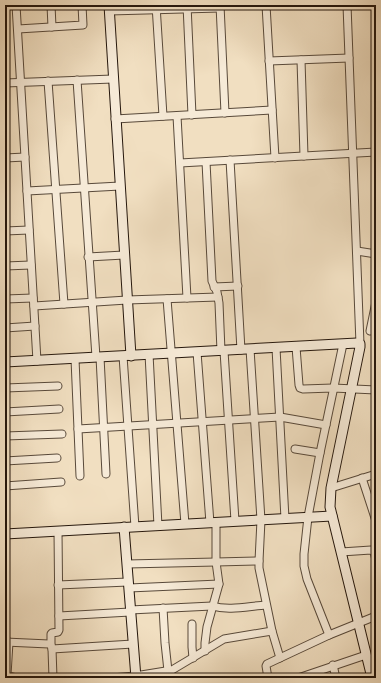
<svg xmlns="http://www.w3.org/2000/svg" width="381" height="683" font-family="'Libre Bodoni',serif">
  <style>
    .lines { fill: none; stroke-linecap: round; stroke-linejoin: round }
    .street-casing { stroke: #58493a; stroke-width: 9 }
    .secondary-casing { stroke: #25170d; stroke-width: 11 }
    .street { stroke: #f6ead7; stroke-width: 7 }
    .secondary { stroke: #f6ead7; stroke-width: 9 }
  </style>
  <rect width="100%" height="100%" fill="#f1dfc1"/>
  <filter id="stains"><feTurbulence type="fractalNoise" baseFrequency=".005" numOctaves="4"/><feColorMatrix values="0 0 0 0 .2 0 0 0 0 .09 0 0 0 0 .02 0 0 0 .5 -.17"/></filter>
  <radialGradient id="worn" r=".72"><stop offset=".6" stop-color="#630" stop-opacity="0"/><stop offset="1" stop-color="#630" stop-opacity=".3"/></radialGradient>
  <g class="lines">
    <g class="street-casing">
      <g id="street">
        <polyline points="16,5 37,361"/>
        <polyline points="51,5 52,27"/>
        <polyline points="156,5 163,116"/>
        <polyline points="187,5 192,115"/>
        <polyline points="220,5 225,113"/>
        <polyline points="266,5 275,158"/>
        <polyline points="347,5 360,344"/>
        <polyline points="109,11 220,8"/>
        <polyline points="18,29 83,25 82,5"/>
        <polyline points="301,60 304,156"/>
        <polyline points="269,61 349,58"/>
        <polyline points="77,80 96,357"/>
        <polyline points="48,81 64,304"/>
        <polyline points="5,83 113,79"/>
        <polyline points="177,116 187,298"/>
        <polyline points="115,119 272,110"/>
        <polyline points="5,158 25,157"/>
        <polyline points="230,160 241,350"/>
        <polyline points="206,162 212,281 217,292 219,303 221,351"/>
        <polyline points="180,163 376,152"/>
        <polyline points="27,191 120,186"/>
        <polyline points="5,231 29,230"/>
        <polyline points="357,251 376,254"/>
        <polyline points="88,257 124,255"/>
        <polyline points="5,266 31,265"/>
        <polyline points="214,287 238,286"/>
        <polyline points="5,299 33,298"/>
        <polyline points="167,299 185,524"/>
        <polyline points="34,306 127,300 218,297"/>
        <polyline points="5,328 35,326"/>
        <polyline points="370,331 376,302"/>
        <polyline points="296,347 299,385 300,388 303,389 333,388 376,390"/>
        <polyline points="276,348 285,519"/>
        <polyline points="250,349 261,520 259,561 259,568 272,631 280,658"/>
        <polyline points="224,351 235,521"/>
        <polyline points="197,352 210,523"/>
        <polyline points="149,354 158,526"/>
        <polyline points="123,356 135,527"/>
        <polyline points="100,357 106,474"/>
        <polyline points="75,359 80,476"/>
        <polyline points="5,388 58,386"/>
        <polyline points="5,412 59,409"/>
        <polyline points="78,429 280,417 326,425"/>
        <polyline points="5,436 62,434"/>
        <polyline points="295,449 320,453"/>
        <polyline points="5,461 57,458"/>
        <polyline points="362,478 376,521"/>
        <polyline points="5,486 61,482"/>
        <polyline points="331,488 376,474"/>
        <polyline points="341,552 371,550 374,552 376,560"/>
        <polyline points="127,564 216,562 259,561"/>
        <polyline points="58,585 128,582"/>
        <polyline points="129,588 219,584"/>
        <polyline points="163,608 165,643 168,671"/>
        <path d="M130,610L212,606C229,611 249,606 266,605"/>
        <polyline points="59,616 130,612"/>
        <polyline points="192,624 192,647 193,658"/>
        <polyline points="329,635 307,579 304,566 304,554 308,517 320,453 343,344"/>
        <polyline points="5,642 49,644 51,645 52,649 53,678"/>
        <polyline points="9,642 7,675 9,676 17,678"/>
        <polyline points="51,645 51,634 52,633 58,632 59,630 58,531"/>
        <polyline points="52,649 133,644"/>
        <polyline points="205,651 205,643 207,627 219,584 216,562 216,522"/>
        <polyline points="333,665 336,678"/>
        <polyline points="112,678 135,676 172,670 224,639 272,631"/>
        <polyline points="268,678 266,666 267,664 329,635 376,616"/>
        <polyline points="298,678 366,655"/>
      </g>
    </g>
    <g class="secondary-casing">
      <g id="secondary">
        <polyline points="109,5 131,356"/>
        <polyline points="5,362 357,343 360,344 360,347 331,488 330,507 372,678"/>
        <polyline points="124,527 136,678"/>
        <polyline points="5,534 332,516"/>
      </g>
    </g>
    <use href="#street" class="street"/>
    <use href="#secondary" class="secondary"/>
  </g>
  <rect width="381" height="683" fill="none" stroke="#f1dfc1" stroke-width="20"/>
  <rect x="6" y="6" width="369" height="671" fill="none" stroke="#25170d" stroke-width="2"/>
  <rect x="10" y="10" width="361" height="663" fill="none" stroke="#25170d"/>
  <rect width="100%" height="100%" filter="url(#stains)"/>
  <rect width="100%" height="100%" fill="url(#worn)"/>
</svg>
